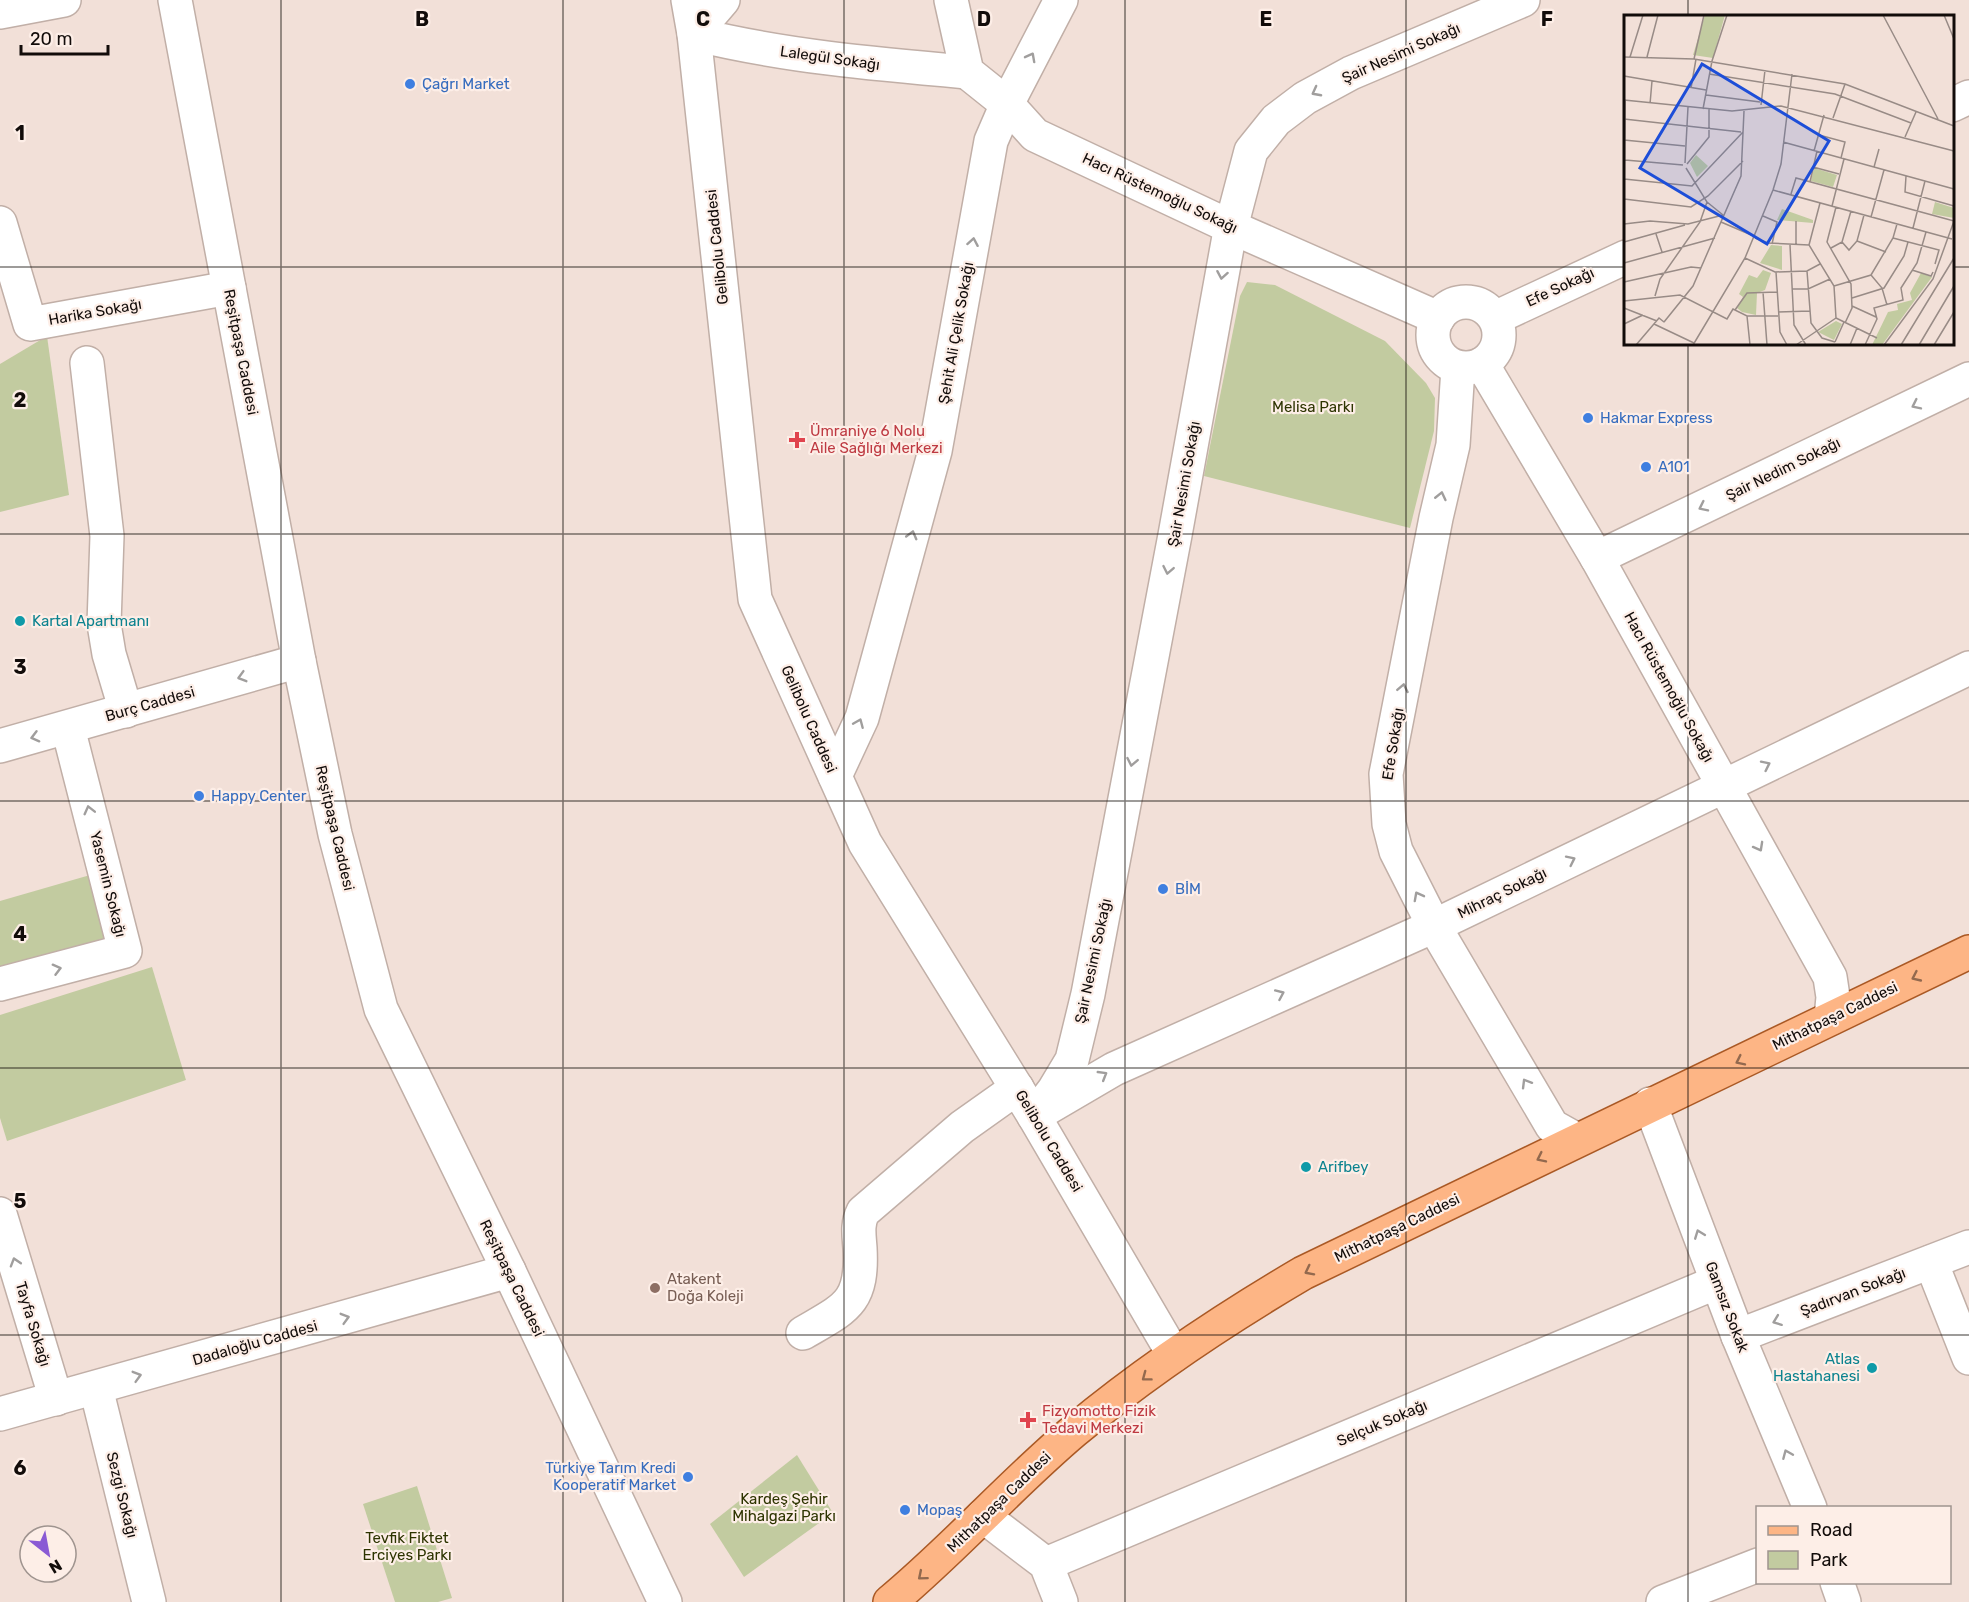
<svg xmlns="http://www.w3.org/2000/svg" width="1969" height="1602" font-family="Rubik,sans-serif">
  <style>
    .green { fill: #c2cba0 }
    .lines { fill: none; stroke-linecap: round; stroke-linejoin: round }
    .minor-casing { stroke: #c1afa7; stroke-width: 36 }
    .major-casing { stroke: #aa5925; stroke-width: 36 }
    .minor { stroke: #fff; stroke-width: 33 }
    .major { stroke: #fdb585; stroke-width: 33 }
    .oneway { stroke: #a09e9d }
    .oneway2 { stroke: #93694e }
    .grid { fill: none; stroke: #120c0a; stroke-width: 1.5; stroke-opacity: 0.55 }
    .shop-dot { fill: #3f7fe0; stroke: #fdeee7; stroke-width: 2 }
    .health-dot { fill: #e0444e; stroke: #fdeee7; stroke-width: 2 }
    .culture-dot { fill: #0f9aa8; stroke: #fdeee7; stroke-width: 2 }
    .education-dot { fill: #8d6e63; stroke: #fdeee7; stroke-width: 2 }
    .labels { text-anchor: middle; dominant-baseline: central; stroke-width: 4.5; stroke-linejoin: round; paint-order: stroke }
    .street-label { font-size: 15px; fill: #120c0a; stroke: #fdeee7 }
    .shop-label { font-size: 15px; fill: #366cbe; stroke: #fdeee7; text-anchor: start }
    .park-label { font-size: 15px; fill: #2d3400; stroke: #fdeee7 }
    .health-label { font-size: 15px; fill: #be3a42; stroke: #fdeee7; text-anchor: start }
    .culture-label { font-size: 15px; fill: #0d838f; stroke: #fdeee7; text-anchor: start }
    .education-label { font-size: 15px; fill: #785e54; stroke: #fdeee7; text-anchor: start }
    .inset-road { fill: none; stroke: #988b86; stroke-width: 1.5 }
    .view { fill: #1d4ed8; fill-opacity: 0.15; stroke: #1d4ed8; stroke-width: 3 }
    .inset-edge { fill: none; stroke: #120c0a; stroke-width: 3 }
    .grid-label { font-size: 20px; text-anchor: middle; font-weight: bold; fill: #120c0a; stroke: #fdeee7; stroke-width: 4.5; stroke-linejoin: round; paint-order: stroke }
  </style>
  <rect width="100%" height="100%" fill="#f2e0d8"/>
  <g class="green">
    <polygon points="1247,282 1275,285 1385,341 1426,383 1435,398 1434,431 1410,528 1204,476 1240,296"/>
    <polygon points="47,336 69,495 0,512 0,364"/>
    <polygon points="104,871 117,952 0,984 0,901"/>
    <polygon points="152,967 186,1080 7,1141 0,1118 0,1015"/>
    <polygon points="797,1455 833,1513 744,1577 710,1524"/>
    <polygon points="417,1486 452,1598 438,1602 395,1602 363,1504"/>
  </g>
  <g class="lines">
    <g class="minor-casing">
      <g id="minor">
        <polyline points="175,0 299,661 335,834 381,1009 509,1271 665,1602"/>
        <polyline points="688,0 694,34 755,599 865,843 1034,1116 1174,1355"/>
        <path d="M723,0L694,34C783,56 875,64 967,72"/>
        <polyline points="951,0 967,72 1007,104 1035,135 1231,227 1438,318"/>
        <polyline points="0,12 64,0"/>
        <polyline points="1952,105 1969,97"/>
        <polyline points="0,223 30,324 229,288"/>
        <circle cx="1466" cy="335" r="33"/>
        <polyline points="1495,318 1626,257"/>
        <polyline points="87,363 107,536 104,624 109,654 126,711"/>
        <polyline points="1482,364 1597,558 1830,977 1833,997 1831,1018"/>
        <polyline points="1458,368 1453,445 1436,518 1386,774 1389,824 1396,851 1434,926 1552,1126 1577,1140"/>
        <polyline points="1597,558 1969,379"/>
        <polyline points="0,746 299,661"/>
        <polyline points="835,776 862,718 935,451 991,141 1007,104 1061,0"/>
        <polyline points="0,984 125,951 68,728"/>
        <polyline points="1650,1104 1738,1336 1810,1508"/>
        <polyline points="1044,1110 1114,1069 1434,926 1969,668"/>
        <polyline points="1034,1116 1054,1090 1072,1060 1088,994 1175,535 1230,231 1251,151 1276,120 1305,98 1351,73 1523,0"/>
        <polyline points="0,1214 56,1399"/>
        <polyline points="1931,1262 1969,1358"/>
        <path d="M803,1333C846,1308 863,1303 860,1248C859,1235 857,1224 863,1212L962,1127L1017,1088"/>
        <polyline points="1738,1336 1969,1247"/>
        <polyline points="96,1388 149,1602"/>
        <polyline points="0,1414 509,1271"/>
        <polyline points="983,1516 1046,1564 1061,1602"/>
        <polyline points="1046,1564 1717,1282"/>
        <polyline points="1837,1582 1844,1602"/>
        <polyline points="1663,1602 1758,1565"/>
      </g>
    </g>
    <g class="major-casing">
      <path id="major" d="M890,1602C954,1549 1010,1485 1074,1431C1145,1372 1223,1320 1303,1273L1969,952"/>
    </g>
    <use href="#minor" class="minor"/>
    <use href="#major" class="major"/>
  </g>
  <defs><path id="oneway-chevron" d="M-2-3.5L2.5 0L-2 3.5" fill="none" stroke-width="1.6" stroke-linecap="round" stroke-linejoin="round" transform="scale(1.5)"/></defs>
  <g class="oneway">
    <use href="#oneway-chevron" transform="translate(1031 57) rotate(-62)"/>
    <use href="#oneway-chevron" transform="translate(1316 92) rotate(152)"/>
    <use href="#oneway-chevron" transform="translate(973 242) rotate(-80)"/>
    <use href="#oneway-chevron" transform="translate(1222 275) rotate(100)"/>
    <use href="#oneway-chevron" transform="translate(1916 405) rotate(154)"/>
    <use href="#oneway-chevron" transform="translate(1441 496) rotate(-77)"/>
    <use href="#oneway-chevron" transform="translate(1703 507) rotate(154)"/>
    <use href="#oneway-chevron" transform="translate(912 535) rotate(-75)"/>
    <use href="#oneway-chevron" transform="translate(1168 570) rotate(101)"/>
    <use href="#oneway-chevron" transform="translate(242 677) rotate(164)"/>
    <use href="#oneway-chevron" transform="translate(1403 688) rotate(-79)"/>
    <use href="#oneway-chevron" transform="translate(859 723) rotate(-67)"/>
    <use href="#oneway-chevron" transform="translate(35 737) rotate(165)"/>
    <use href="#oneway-chevron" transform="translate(1132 762) rotate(101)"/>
    <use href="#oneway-chevron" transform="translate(1766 765) rotate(-26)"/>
    <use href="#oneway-chevron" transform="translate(89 810) rotate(-104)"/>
    <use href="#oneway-chevron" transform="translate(1759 847) rotate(61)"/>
    <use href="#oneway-chevron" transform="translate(1571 860) rotate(-26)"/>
    <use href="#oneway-chevron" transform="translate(1418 896) rotate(-118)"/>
    <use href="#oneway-chevron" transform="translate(57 969) rotate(-15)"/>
    <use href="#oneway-chevron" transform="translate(1280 994) rotate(-24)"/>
    <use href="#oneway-chevron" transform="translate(1103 1075) rotate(-31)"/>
    <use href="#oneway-chevron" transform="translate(1526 1083) rotate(-121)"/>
    <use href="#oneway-chevron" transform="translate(1699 1234) rotate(-111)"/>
    <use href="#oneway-chevron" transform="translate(15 1262) rotate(-107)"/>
    <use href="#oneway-chevron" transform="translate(345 1318) rotate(-16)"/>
    <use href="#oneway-chevron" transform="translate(1777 1321) rotate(159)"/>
    <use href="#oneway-chevron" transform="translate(137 1376) rotate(-16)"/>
    <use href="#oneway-chevron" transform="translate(1787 1454) rotate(-113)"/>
  </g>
  <g class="oneway2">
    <use href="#oneway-chevron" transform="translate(1916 977) rotate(155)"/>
    <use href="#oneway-chevron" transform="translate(1740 1061) rotate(154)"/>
    <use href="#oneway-chevron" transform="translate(1541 1158) rotate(154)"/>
    <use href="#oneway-chevron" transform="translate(1309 1271) rotate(153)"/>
    <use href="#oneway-chevron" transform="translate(1146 1377) rotate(143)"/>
    <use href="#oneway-chevron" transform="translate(922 1576) rotate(140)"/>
  </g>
  <path class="grid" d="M281,0V1602M563,0V1602M844,0V1602M1125,0V1602M1406,0V1602M1688,0V16M0,267H1626M1952,267H1969M1688,344V1602M0,534H1969M0,801H1969M0,1068H1969M0,1335H1969"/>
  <g class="shop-dot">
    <circle cx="410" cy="84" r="6"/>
    <circle cx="1588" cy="418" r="6"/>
    <circle cx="1646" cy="467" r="6"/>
    <circle cx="199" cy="796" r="6"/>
    <circle cx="1163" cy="889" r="6"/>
    <circle cx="688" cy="1477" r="6"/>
    <circle cx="905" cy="1510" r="6"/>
  </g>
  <g class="health-dot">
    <path d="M794 431h6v6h6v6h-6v6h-6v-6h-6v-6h6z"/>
    <path d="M1025 1411h6v6h6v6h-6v6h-6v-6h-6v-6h6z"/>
  </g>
  <g class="culture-dot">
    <circle cx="20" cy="621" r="6"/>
    <circle cx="1306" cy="1167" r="6"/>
    <circle cx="1872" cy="1368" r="6"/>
  </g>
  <circle class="education-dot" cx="655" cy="1288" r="6"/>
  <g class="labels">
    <g class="street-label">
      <text transform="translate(1401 53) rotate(-24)">Şair Nesimi Sokağı</text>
      <text transform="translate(830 58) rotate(8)">Lalegül Sokağı</text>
      <text transform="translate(1160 193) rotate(25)">Hacı Rüstemoğlu Sokağı</text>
      <text transform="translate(717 247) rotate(-96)">Gelibolu Caddesi</text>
      <text transform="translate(1560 287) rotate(-25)">Efe Sokağı</text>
      <text transform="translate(95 312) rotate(-10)">Harika Sokağı</text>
      <text transform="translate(956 333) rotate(-80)">Şehit Ali Çelik Sokağı</text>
      <text transform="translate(241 352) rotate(79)">Reşitpaşa Caddesi</text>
      <text transform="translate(1783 469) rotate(-26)">Şair Nedim Sokağı</text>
      <text transform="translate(1184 484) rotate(-80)">Şair Nesimi Sokağı</text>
      <text transform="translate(1669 687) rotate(61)">Hacı Rüstemoğlu Sokağı</text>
      <text transform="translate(150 704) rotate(-16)">Burç Caddesi</text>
      <text transform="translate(809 719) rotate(66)">Gelibolu Caddesi</text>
      <text transform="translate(1393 744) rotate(-81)">Efe Sokağı</text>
      <text transform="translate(335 828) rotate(77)">Reşitpaşa Caddesi</text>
      <text transform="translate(108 884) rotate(76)">Yasemin Sokağı</text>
      <text transform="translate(1502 893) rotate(-26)">Mihraç Sokağı</text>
      <text transform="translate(1093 961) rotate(-78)">Şair Nesimi Sokağı</text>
      <text transform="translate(1835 1016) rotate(-26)">Mithatpaşa Caddesi</text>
      <text transform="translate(1049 1141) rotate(59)">Gelibolu Caddesi</text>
      <text transform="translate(1397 1228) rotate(-26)">Mithatpaşa Caddesi</text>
      <text transform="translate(512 1278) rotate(64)">Reşitpaşa Caddesi</text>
      <text transform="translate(1853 1292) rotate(-21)">Şadırvan Sokağı</text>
      <text transform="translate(1727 1307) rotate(69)">Gamsız Sokak</text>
      <text transform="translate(33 1324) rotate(73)">Tayfa Sokağı</text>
      <text transform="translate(255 1343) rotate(-16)">Dadaloğlu Caddesi</text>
      <text transform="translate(1382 1423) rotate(-23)">Selçuk Sokağı</text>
      <text transform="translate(122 1495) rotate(76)">Sezgi Sokağı</text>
      <text transform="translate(999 1502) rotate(-44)">Mithatpaşa Caddesi</text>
    </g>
    <g class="shop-label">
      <text x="422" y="84">Çağrı Market</text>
      <text x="1600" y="418">Hakmar Express</text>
      <text x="1658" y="467">A101</text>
      <text x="211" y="796">Happy Center</text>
      <text x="1175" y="889">BİM</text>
      <text x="676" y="1468" text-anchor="end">Türkiye Tarım Kredi<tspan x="676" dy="17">Kooperatif Market</tspan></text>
      <text x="917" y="1510">Mopaş</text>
    </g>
    <g class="park-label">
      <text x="1313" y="407">Melisa Parkı</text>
      <text x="784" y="1499">Kardeş Şehir<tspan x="784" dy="17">Mihalgazi Parkı</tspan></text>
      <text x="407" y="1538">Tevfik Fiktet<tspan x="407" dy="17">Erciyes Parkı</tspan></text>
    </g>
    <g class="health-label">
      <text x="810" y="431">Ümraniye 6 Nolu<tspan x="810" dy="17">Aile Sağlığı Merkezi</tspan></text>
      <text x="1042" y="1411">Fizyomotto Fizik<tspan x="1042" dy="17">Tedavi Merkezi</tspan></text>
    </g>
    <g class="culture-label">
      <text x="32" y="621">Kartal Apartmanı</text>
      <text x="1318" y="1167">Arifbey</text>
      <text x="1860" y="1359" text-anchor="end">Atlas<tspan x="1860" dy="17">Hastahanesi</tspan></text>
    </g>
    <g class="education-label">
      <text x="667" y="1279">Atakent<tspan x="667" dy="17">Doğa Koleji</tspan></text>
    </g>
  </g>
  <g transform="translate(1624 15)">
    <rect width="330" height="330" fill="#f2e0d8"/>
    <path d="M81,0H101L89,43L69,40ZM72,140L84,151L73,162L66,148ZM190,153L213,160L209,172L187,166ZM311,187L330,193V203L308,199ZM158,194L189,205V208L153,205ZM147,230L158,231V255L136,248ZM139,255L147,258L141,275L133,278L132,300L118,297L113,293L119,282L115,279L125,260L133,263ZM297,258L308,262L258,330H248L264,297L274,295L273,289L288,285L286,278ZM212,306L218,309L210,325L194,317Z" fill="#c2cba0"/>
    <path class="inset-road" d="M259,0L314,104M320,0L330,24M0,42L70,44L221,69L330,111M6,42L19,0M23,42L34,0M70,44L80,0M85,59L211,79L287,108M0,61L82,75M67,73L72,44M82,80L136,87M0,85L108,96L157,91L330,136M26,89L28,66M137,90L141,55M79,94L88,46L103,0M209,103L221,69M0,104L117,117M195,120L221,127L217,143M281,122L292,97M0,125L61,131M159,127L330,174M190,136L200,100M1,145L59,150M61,148L64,92M63,149L85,122V94M189,152L215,159M250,152L255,134M282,161L281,177L330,191M0,164L68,171L119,117M186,167L193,136M149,175L328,224M167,179L172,163L330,206M0,184L67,192L84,181L119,146M0,187L1,86M83,187L99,200M196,188L185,230L210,271L212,303M208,191L220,144M212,192L203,227L227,269L228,293L221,308M139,201L153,207L148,229M247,202L260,155M97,207L132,222M0,209L26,206L64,209L99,200M289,213L301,166M32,219L38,237M131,223L144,228L185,230M269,223L315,235L311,249M233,226L262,237M0,227L61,210M218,227L227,196M166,230L170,310L182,330M172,230V206M207,233L218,227L225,235L233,226L240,200M121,243L151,257L183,256L196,249M0,248L91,223M288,255L307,261L309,257M183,256L187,308L198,323L211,327M152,257L156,317L163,330M247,260L258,273L263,290M0,267L67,252L77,253M210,271L247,260L269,223L273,209M168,274H184L206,264M139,277L143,330M31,281L36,264L76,207L83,187L62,153M228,283L260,273L280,241L284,227M0,286L56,280L103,304L109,294L123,301H154M228,291L252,302M0,293L33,306M111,295L123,278L153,277M154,297L186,296M123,301L126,330M212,303L253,323M40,307L69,271L117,161L120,96M0,309L19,300M30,309L70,328M211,327L220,307M12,330L35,303L40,307M69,330L121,243L149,175L157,149L168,59M172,330L212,303M226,330L233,313M241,330L253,304L250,293L279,285L277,273L293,248L302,217M260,330L309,264L330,206M277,330L330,243M295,330L330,271M310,330L330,297"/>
    <path class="view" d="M78,49L205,126L143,229L16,153Z"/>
    <rect width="330" height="330" class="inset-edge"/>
  </g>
  <g class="grid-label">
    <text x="422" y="26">B</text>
    <text x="703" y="26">C</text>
    <text x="984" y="26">D</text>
    <text x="1266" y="26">E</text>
    <text x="1547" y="26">F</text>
    <text x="20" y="140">1</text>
    <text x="20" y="407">2</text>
    <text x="20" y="674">3</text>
    <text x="20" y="941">4</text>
    <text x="20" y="1208">5</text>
    <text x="20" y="1475">6</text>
  </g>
  <rect x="1756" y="1506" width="195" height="78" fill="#fdeee7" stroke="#9f948f" stroke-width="1.5"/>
  <rect x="1768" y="1526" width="30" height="9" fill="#fdb585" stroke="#9f948f" stroke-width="1.5"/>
  <text x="1810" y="1536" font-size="18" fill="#120c0a">Road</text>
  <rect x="1768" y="1551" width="30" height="18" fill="#c2cba0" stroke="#9f948f" stroke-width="1.5"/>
  <text x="1810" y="1566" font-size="18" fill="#120c0a">Park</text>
  <g transform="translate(48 1554) rotate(149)"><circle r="28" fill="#fdeee7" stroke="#9f948f" stroke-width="1.5"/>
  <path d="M0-4.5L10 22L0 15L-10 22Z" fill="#8a5ad4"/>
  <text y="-9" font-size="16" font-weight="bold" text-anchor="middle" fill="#120c0a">N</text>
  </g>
  <path d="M21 45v9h87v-9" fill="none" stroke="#120c0a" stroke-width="3"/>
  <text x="30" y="45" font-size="18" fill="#120c0a" stroke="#fdeee7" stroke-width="4.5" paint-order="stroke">20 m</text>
</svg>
